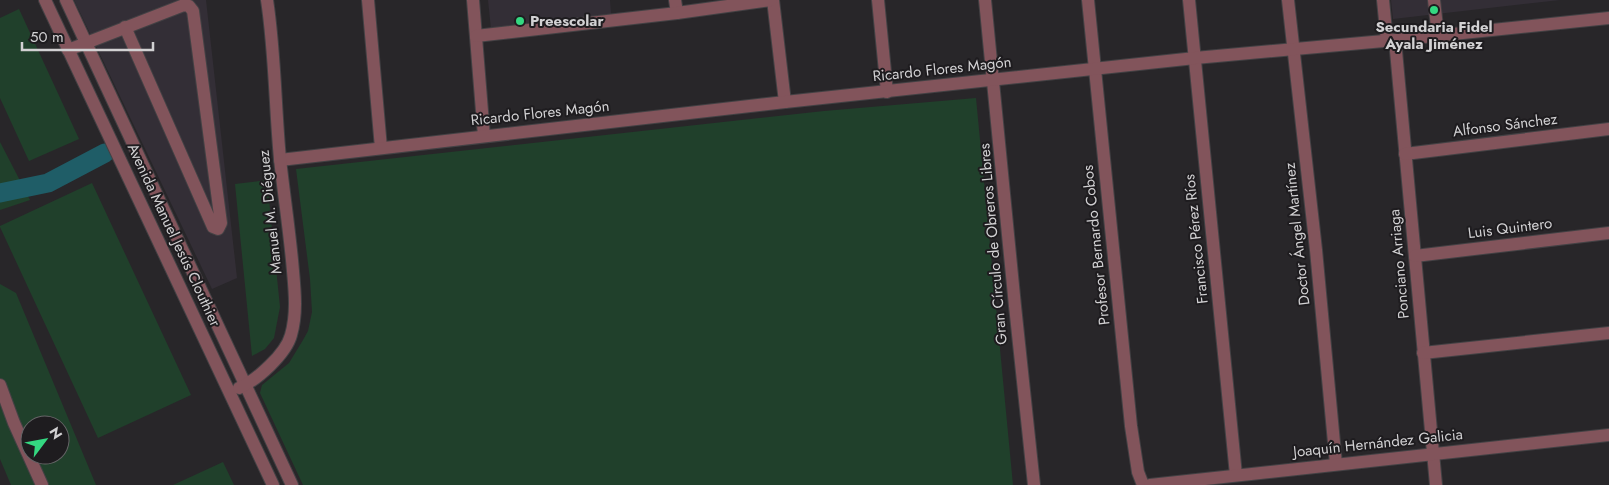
<svg xmlns="http://www.w3.org/2000/svg" width="1609" height="485" font-family="Jost,sans-serif">
  <style>
    .built { fill: #332e36 }
    .green { fill: #20402b; fill-rule: evenodd }
    .lines { fill: none; stroke-linecap: round; stroke-linejoin: round }
    .canal { stroke: #1f5d67; stroke-width: 19 }
    .minor-casing { stroke: #434144; stroke-width: 14 }
    .minor { stroke: #82545b; stroke-width: 12 }
    .poi-dot { fill: #34d881; stroke: #1e1c1f; stroke-width: 2 }
    .labels { text-anchor: middle; dominant-baseline: central; stroke-width: 4; stroke-linejoin: round; paint-order: stroke }
    .poi-label { font-size: 15px; font-weight: bold; fill: #d2d1d3; stroke: #1e1c1f; text-anchor: start }
    .street-label { font-size: 15px; fill: #d2d1d3; stroke: #1e1c1f }
  </style>
  <rect width="100%" height="100%" fill="#282629"/>
  <g class="built">
    <polygon points="74,0 206,0 237,278 212,289"/>
    <polygon points="488,0 610,0 611,14 491,29"/>
    <polygon points="1391,0 1560,0 1393,19"/>
  </g>
  <g class="green">
    <polygon points="19,9 79,139 29,161 0,98 0,18"/>
    <polygon points="976,98 1013,485 303,485 260,393 262,385 289,363 303,340 308,331 312,312 310,279 296,169 824,111"/>
    <polygon points="0,142 30,200 0,210"/>
    <polygon points="267,180 280,307 274,338 265,349 252,356 235,184"/>
    <polygon points="92,183 191,395 98,438 0,227 0,226"/>
    <path d="M0,284L16,293L96,485H11L0,459ZM30,425H60V455H30Z"/>
    <polygon points="223,462 234,485 173,485"/>
  </g>
  <g class="lines">
    <polyline class="canal" points="0,193 48,183 105,153"/>
    <g class="minor-casing">
      <g id="minor">
        <polyline points="45,0 273,485"/>
        <polyline points="66,0 292,485"/>
        <polyline points="368,0 381,148"/>
        <polyline points="473,0 484,136"/>
        <polyline points="675,0 677,13"/>
        <polyline points="773,0 785,102"/>
        <polyline points="878,0 887,92"/>
        <polyline points="985,0 1015,306 1034,485"/>
        <polyline points="1088,0 1131,426 1138,472 1143,485"/>
        <polyline points="1189,0 1236,475"/>
        <polyline points="1288,0 1316,250 1336,464"/>
        <polyline points="1383,0 1387,41"/>
        <polyline points="1434,0 1438,36"/>
        <polyline points="476,36 677,13 771,0"/>
        <polyline points="1395,40 1436,485"/>
        <polyline points="68,50 184,5 189,6 193,11 221,223 218,229 213,227 125,27"/>
        <polyline points="1405,154 1609,129"/>
        <polyline points="280,160 785,102 1195,58 1395,40 1609,18"/>
        <polyline points="1415,256 1609,233"/>
        <polyline points="1423,353 1609,333"/>
        <polyline points="0,385 14,423 42,485"/>
        <path d="M239,388C257,380 286,354 291,335C297,314 295,293 293,271C290,234 284,196 280,159C275,106 275,52 267,0"/>
        <polyline points="1150,485 1609,435"/>
      </g>
    </g>
    <use href="#minor" class="minor"/>
  </g>
  <g class="poi-dot">
    <circle cx="1434" cy="10" r="5"/>
    <circle cx="520" cy="21" r="5"/>
  </g>
  <g class="labels">
    <g class="poi-label">
      <text x="530" y="21">Preescolar</text>
      <text x="1434" y="27" text-anchor="middle">Secundaria Fidel<tspan x="1434" dy="17">Ayala Jiménez</tspan></text>
    </g>
    <g class="street-label">
      <text transform="translate(942 69) rotate(-6)">Ricardo Flores Magón</text>
      <text transform="translate(540 113) rotate(-6)">Ricardo Flores Magón</text>
      <text transform="translate(1505 125) rotate(-7)">Alfonso Sánchez</text>
      <text transform="translate(270 212) rotate(-96)">Manuel M. Diéguez</text>
      <text transform="translate(1510 228) rotate(-7)">Luis Quintero</text>
      <text transform="translate(1297 234) rotate(-96)">Doctor Ángel Martínez</text>
      <text transform="translate(174 235) rotate(65)">Avenida Manuel Jesús Clouthier</text>
      <text transform="translate(1196 239) rotate(-96)">Francisco Pérez Ríos</text>
      <text transform="translate(993 244) rotate(-95)">Gran Círculo de Obreros Libres</text>
      <text transform="translate(1096 245) rotate(-96)">Profesor Bernardo Cobos</text>
      <text transform="translate(1399 264) rotate(-95)">Ponciano Arriaga</text>
      <text transform="translate(1378 443) rotate(-6)">Joaquín Hernández Galicia</text>
    </g>
  </g>
  <g transform="translate(45 440) rotate(58)"><circle r="24" fill="#1e1c1f" stroke="#666467"/>
  <path d="M0-4L9 19L0 12L-9 19Z" fill="#34d881"/>
  <text y="-8" font-size="14" font-weight="bold" text-anchor="middle" fill="#d2d1d3">N</text>
  </g>
  <path d="M22 42v8h131v-8" fill="none" stroke="#d2d1d3" stroke-width="2.5"/>
  <text x="30" y="42" font-size="15" fill="#d2d1d3" stroke="#1e1c1f" stroke-width="4" paint-order="stroke">50 m</text>
</svg>
